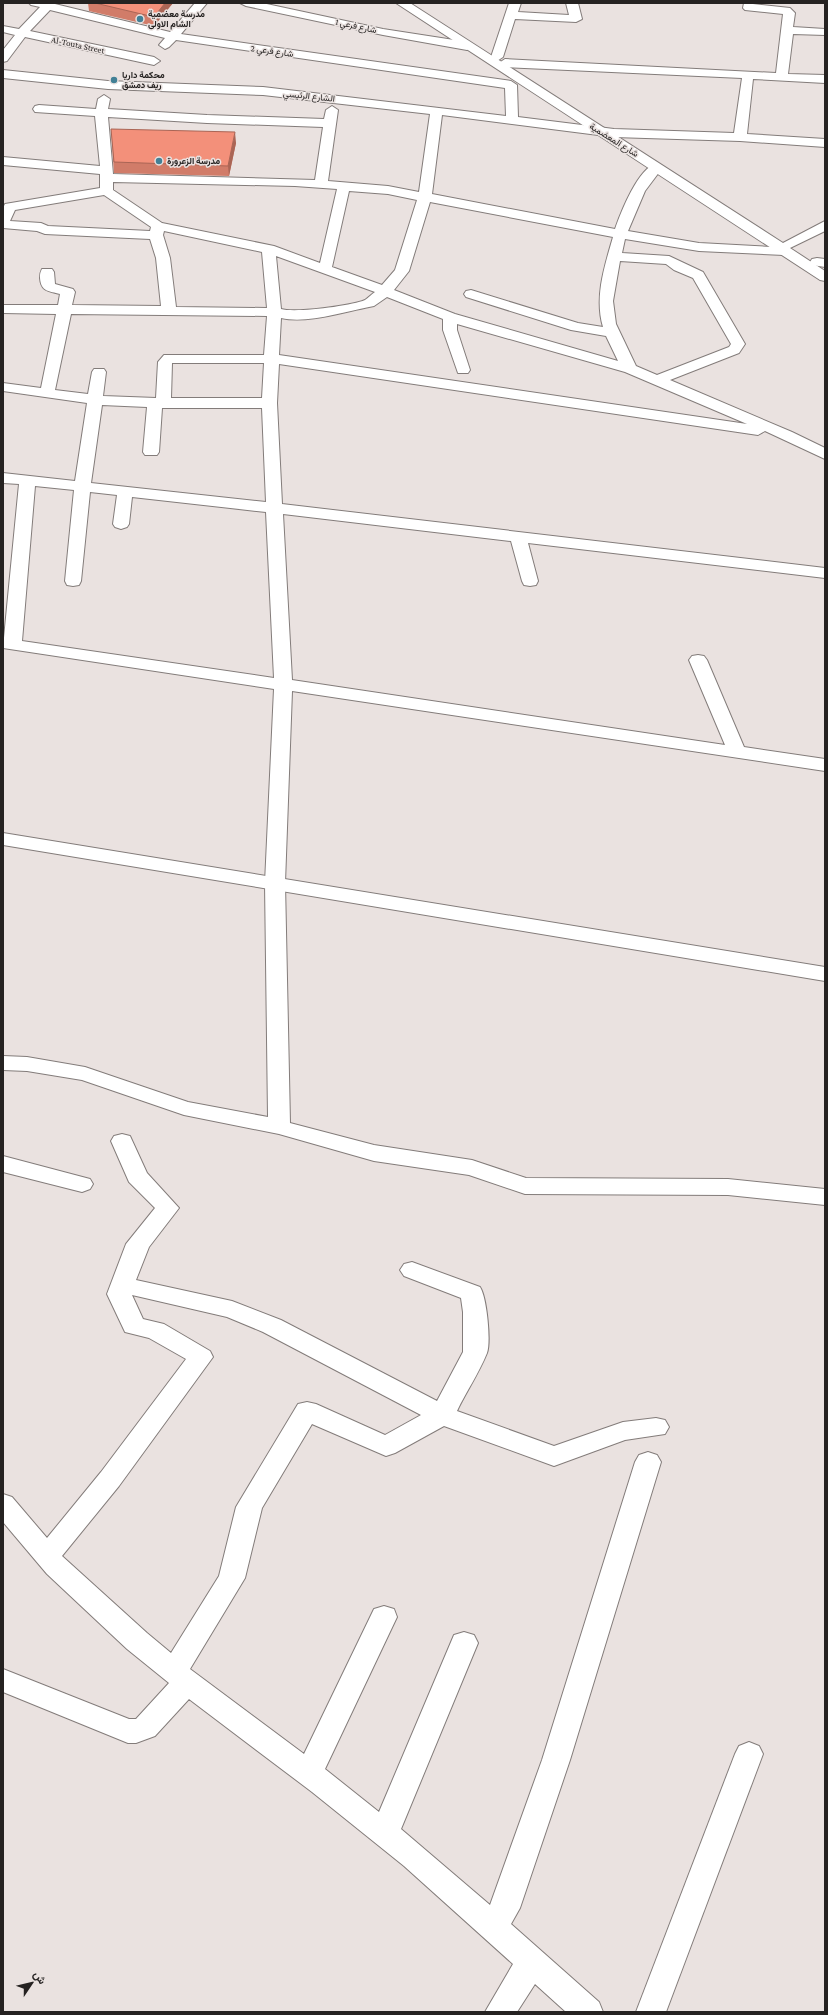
<svg xmlns="http://www.w3.org/2000/svg" width="828" height="2015" font-family="'Crimson Pro',Vazirmatn,serif">
  <style>
    .lines { fill: none; stroke-linecap: round; stroke-linejoin: round }
    .minor-casing { stroke: #837c7a; stroke-width: 2 }
    .major-casing { stroke: #837c7a; stroke-width: 2 }
    .minor { fill: #fff; fill-rule: evenodd }
    .major { fill: #fff; fill-rule: evenodd }
    .wall { fill: #d17c69 }
    .shaded-wall { fill: #aa6555 }
    .building { fill: #f3907a; stroke: #aa6555 }
    .poi-dot { fill: #428096; stroke: #eae2e0; stroke-width: 1.5 }
    .labels { text-anchor: middle; dominant-baseline: central; stroke-width: 3; stroke-linejoin: round; paint-order: stroke }
    .far-poi-label { font-size: 9px; font-weight: bold; fill: #252221; stroke: #eae2e0; text-anchor: start }
    .far-street-label { font-size: 9px; fill: #252221; stroke: #eae2e0 }
  </style>
  <rect width="100%" height="100%" fill="#eae2e0"/>
  <g class="lines">
    <g class="minor-casing">
      <g id="minor">
        <path d="M29,3H56L55,4L170,32L195,3H207L181,34L511,81L517,85L518,117L614,129L734,133L742,78L505,67L499,63L505,59L776,73L783,14L745,10L743,8L744,3L790,8L795,13L793,27L825,29V35L793,34L788,74L825,75V83L753,79L747,134L825,139V147L740,141L614,137L442,115L432,194L615,229C621,212 638,168 657,163L663,167L645,191L628,231L699,243L789,248L791,251L789,254L784,255L699,251L625,239L622,253L669,256L703,272L745,344L739,353L670,380L792,432L825,448V459L765,431L758,435L279,364L277,403L282,504L825,568V578L528,543L538,581L536,585L530,586L524,585L522,581L511,541L283,514L292,680L725,745L689,660L692,656L698,655L704,656L707,660L744,747L825,759V771L292,691L285,883L290,1123L374,1145L472,1160L526,1178L728,1179L825,1189V1205L728,1195L525,1194L469,1175L374,1161L279,1134L184,1115L82,1080L27,1071L3,1070V1056L27,1057L85,1067L188,1102L268,1117L265,883L274,689L3,648L19,484L3,483V473L75,481L87,403L3,391V383L41,388L56,314L3,313V305H58L60,294C49,291 41,292 40,278C40,274 40,273 42,269H52L54,272L55,284L73,289L75,292L72,305L161,306L156,258L150,239L45,234L37,231L3,228V208L5,204L100,188V174L3,165V157L100,166L95,116L35,112L33,109L35,106L39,105L96,109L98,99L104,95L110,99L108,109L207,115L324,119L326,110L332,106L338,110L328,181L388,186L419,192L430,114L263,95L108,89L3,78V70L108,81L263,87L506,116L505,88L176,40L169,47L165,49L159,45L165,38L50,10L30,31L154,57L160,61L154,65L25,37L7,61L3,62V50L15,35L3,32V26L19,29L40,7L31,5ZM108,117L207,123L323,127L315,180L113,174ZM113,182L295,186L337,189L320,263L274,246L162,223L113,190ZM349,191L388,194L417,200L395,270L382,285L332,267ZM104,195L151,227L150,231L48,226L41,223L10,221L15,210ZM430,202L613,237C605,265 594,297 603,327L578,323L471,290L466,291L464,294L466,297L571,330L606,336L618,361L455,314L394,290L409,271ZM164,231L262,252L267,308L176,307L170,258L163,235ZM276,256L375,292C372,294 368,298 365,300C351,306 295,313 281,309ZM620,261L666,264L674,270L693,278L731,344L729,347L657,375L636,366L616,324L613,301ZM387,297L443,319V330L458,373H468L470,370L457,330V324L625,372L747,424L279,355L281,318C307,324 343,312 369,307L374,306ZM71,314L267,316L264,355H164L158,362L156,398L103,396L106,372L104,369H94L92,372L88,394L55,390ZM172,363H264L262,398H171ZM102,405L147,407L143,452L145,455H157L159,452L162,408H262L266,502L91,483ZM35,486L74,490L65,581L67,585L73,586L79,585L81,581L90,492L117,495L113,524L115,527L121,529L127,527L129,524L132,497L266,512L274,678L22,641Z"/>
        <polygon points="240,3 262,3 383,29 467,42 473,46 467,50 383,35 246,6"/>
        <polygon points="509,3 521,3 518,12 569,15 566,3 578,3 582,19 576,22 515,19 503,57 497,61 493,60 491,57"/>
        <polygon points="817,258 825,259 825,267 812,265 810,262 812,259"/>
        <path d="M122,1134L130,1136L147,1173L179,1208L149,1247L136,1280L232,1301L281,1320L437,1401L463,1352V1312L461,1298L404,1276L400,1270L404,1264L412,1262L480,1287C487,1298 491,1342 487,1353C479,1373 466,1392 457,1411L554,1446L623,1422L656,1418L665,1420L669,1427L665,1434L625,1440L554,1466L444,1426L395,1453L386,1456L312,1424L262,1508L245,1578L190,1669L304,1754L374,1609L384,1606L394,1609L397,1617L325,1769L379,1812L454,1635L464,1632L474,1635L478,1643L401,1829L490,1905L542,1760L635,1462L639,1455L648,1452L657,1455L661,1462L570,1760L520,1908L511,1924L599,2002L603,2012H566L535,1984L517,2012H485L513,1964L404,1866L312,1792L189,1699L155,1736L136,1743H128L3,1692V1669L129,1719H136L169,1683L127,1649L47,1574L3,1522V1494L12,1497L47,1538L101,1472L186,1359L149,1338L125,1332L107,1294L126,1244L155,1208L129,1182L111,1141L114,1136ZM132,1295L227,1317L263,1332L421,1415L385,1435L316,1404L307,1402L298,1404L236,1507L219,1576L171,1653L147,1633L62,1556L119,1486L213,1357L210,1351L164,1324L143,1319Z"/>
        <polygon points="3,1156 90,1179 93,1184 90,1189 82,1192 3,1172"/>
        <polygon points="749,1742 759,1746 763,1754 666,2012 636,2012 735,1754 739,1746"/>
      </g>
    </g>
    <g class="major-casing">
      <g id="major">
        <polygon points="396,3 410,3 783,243 825,221 825,231 790,248 825,271 825,281 820,280"/>
        <polygon points="3,833 825,967 825,981 3,845"/>
      </g>
    </g>
    <use href="#minor" class="minor"/>
    <use href="#major" class="major"/>
  </g>
  <g class="wall">
    <polygon points="88,3 173,3 154,26 89,11"/>
    <polygon points="111,129 236,143 229,176 114,173"/>
  </g>
  <g class="shaded-wall">
    <polygon points="165,3 173,3 154,26 154,17"/>
    <polygon points="235,132 236,143 229,176 228,166"/>
  </g>
  <g class="building">
    <polygon points="95,3 165,3 154,17"/>
    <polygon points="111,129 235,132 228,166 114,162"/>
  </g>
  <g class="poi-dot">
    <circle cx="140" cy="19" r="4"/>
    <circle cx="114" cy="80" r="4"/>
    <circle cx="159" cy="161" r="4"/>
  </g>
  <g class="labels">
    <g class="far-poi-label">
      <text x="148" y="14">مدرسة معضمية<tspan x="148" dy="10">الشام الاولى</tspan></text>
      <text x="122" y="75">محكمة داريا<tspan x="122" dy="10">ريف دمشق</tspan></text>
      <text x="167" y="161">مدرسة الزعرورة</text>
    </g>
    <g class="far-street-label">
      <text transform="translate(356 26) rotate(12)">شارع فرعي 1</text>
      <text transform="translate(78 45) rotate(12)">Al-Touta Street</text>
      <text transform="translate(272 51) rotate(8)">شارع فرعي 2</text>
      <text transform="translate(309 96) rotate(6)">الشارع الرئيسي</text>
      <text transform="translate(614 140) rotate(32)">شارع المعضمية</text>
    </g>
  </g>
  <rect width="828" height="2015" fill="none" stroke="#252221" stroke-width="8"/>
  <g transform="translate(32 1983) rotate(55)" stroke="#eae2e0" stroke-width="3" paint-order="stroke">
  <path d="M0-3L7 15L0 10L-7 15Z" fill="#252221"/>
  <text y="-6" font-size="11" font-weight="bold" text-anchor="middle" fill="#252221">ش</text>
  </g>
</svg>
